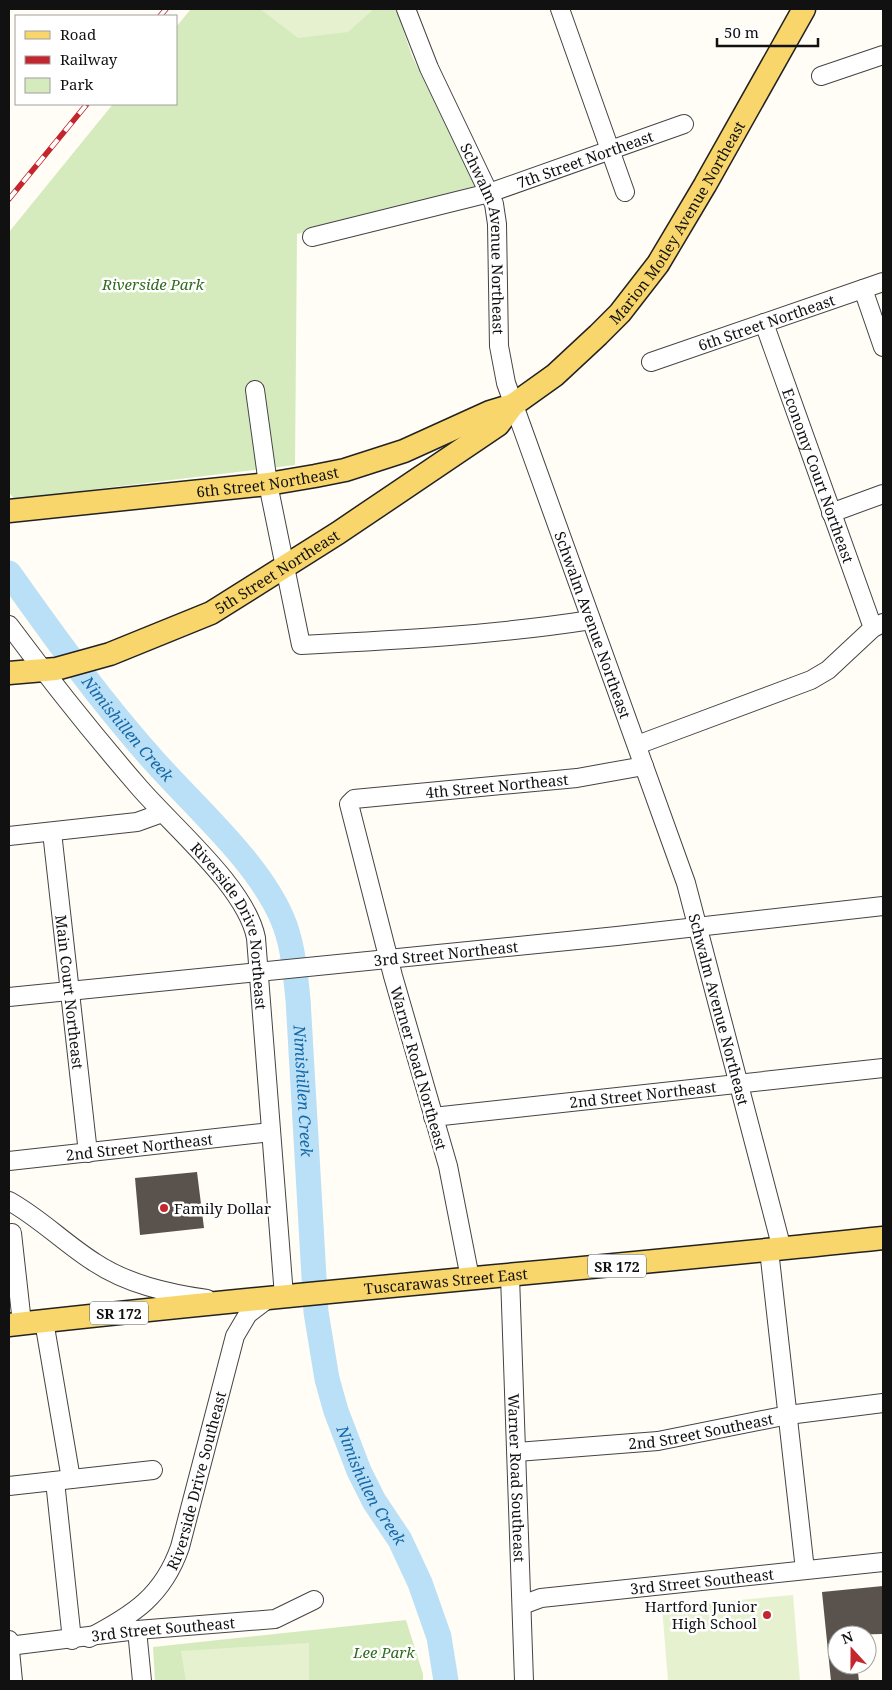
<svg xmlns="http://www.w3.org/2000/svg" width="892" height="1690" font-family="'Noto Serif',serif">
  <style>
    .green { fill: #d5ebbd }
    .pitch { fill: #e6f2cf }
    .lines { fill: none; stroke-linecap: round; stroke-linejoin: round }
    .river { stroke: #b9e0f7; stroke-width: 25 }
    .building { fill: #5a524d }
    .minor-casing { stroke: #444; stroke-width: 20 }
    .major-casing { stroke: #222; stroke-width: 25 }
    .minor { stroke: #fff; stroke-width: 18 }
    .major { stroke: #f9d66b; stroke-width: 22 }
    .rail-casing { stroke: #c4262e; stroke-width: 5.5 }
    .rail { stroke: #fff; stroke-width: 4; stroke-dasharray: 11; stroke-linecap: butt }
    .poi-dot { fill: #c4262e; stroke: #fff; stroke-width: 2 }
    .labels { text-anchor: middle; dominant-baseline: central; stroke-width: 5; stroke-linejoin: round; paint-order: stroke }
    .shield { fill: #fff; stroke: #585858; stroke-width: 1 }
    .shield-label { font-size: 14px; font-weight: bold; fill: #111 }
    .street-label { font-size: 15px; fill: #111; stroke: #fff }
    .park-label { font-size: 15px; font-style: italic; fill: #2f6b1f; stroke: #fff }
    .poi-label { font-size: 15px; fill: #111; stroke: #fff; text-anchor: start }
    .water-label { font-size: 16px; font-style: italic; fill: #1768a6; stroke: #fff }
  </style>
  <rect width="100%" height="100%" fill="#fffdf5"/>
  <g class="green">
    <polygon points="191,9 396,9 412,56 475,186 297,234 295,465 14,499 9,492 9,232 113,104 176,104 176,27"/>
    <polygon points="406,1620 423,1674 423,1681 155,1681 153,1647"/>
  </g>
  <g class="pitch">
    <polygon points="260,9 374,9 348,32 298,38"/>
    <polygon points="793,1595 800,1681 668,1681 662,1607"/>
    <polygon points="309,1643 309,1681 186,1681 181,1651"/>
  </g>
  <g class="lines">
    <path class="river" id="s1" d="M9,573C55,638 102,703 155,762C196,808 258,862 282,918C293,943 295,972 298,999L316,1312L327,1379L336,1411L359,1471L374,1501L400,1540L420,1583L439,1637L446,1681"/>
  </g>
  <g class="building">
    <polygon points="197,1172 204,1228 140,1235 135,1178"/>
    <polygon points="883,1586 883,1634 837,1635 837,1665 857,1665 859,1681 831,1681 822,1592"/>
  </g>
  <g class="lines">
    <g class="minor-casing">
      <g id="minor">
        <path id="s2" d="M406,9L429,68L494,204L497,224L499,346L506,383L686,883L782,1249"/>
        <polyline points="560,9 625,192"/>
        <polyline points="821,76 883,55"/>
        <path id="s3" d="M312,237L489,193L684,124"/>
        <polyline points="863,289 883,347"/>
        <path id="s4" d="M764,323L873,628"/>
        <path id="s5" d="M651,362L883,282"/>
        <path d="M255,390L268,484L301,645C398,640 495,635 591,620"/>
        <polyline points="831,513 883,494"/>
        <path id="s6" d="M9,625C50,680 93,734 138,786C173,827 246,887 256,938L284,1296"/>
        <polyline points="637,745 811,680 828,670 873,628 883,623"/>
        <path id="s7" d="M52,832L88,1153"/>
        <polyline points="9,836 137,822 162,813"/>
        <path id="s8" d="M9,997L617,936L883,906"/>
        <path id="s9" d="M433,1117L883,1068"/>
        <path id="s10" d="M9,1161L271,1132"/>
        <path d="M9,1201C40,1218 64,1243 94,1262C127,1284 167,1293 207,1299"/>
        <polyline points="12,1233 22,1323"/>
        <polyline points="769,1250 805,1570"/>
        <path id="s11" d="M510,1276L524,1681"/>
        <path id="s12" d="M470,1278L448,1166L393,976L349,804L354,799L577,778L644,766"/>
        <polyline points="44,1321 71,1479"/>
        <path id="s13" d="M517,1452L658,1441L788,1415L883,1403"/>
        <polyline points="55,1481 72,1640"/>
        <polyline points="9,1486 153,1470"/>
        <path id="s14" d="M522,1605L541,1598L883,1562"/>
        <polyline points="137,1630 142,1681"/>
        <path id="s15" d="M89,1638C133,1615 163,1596 180,1547L235,1336L248,1314L269,1298"/>
        <polyline points="9,1640 13,1681"/>
        <path id="s16" d="M9,1646L137,1630L275,1619L314,1600"/>
      </g>
    </g>
    <g class="major-casing">
      <g id="major">
        <path id="s17" d="M9,511L268,484L315,476L345,470L404,451L490,412L513,405"/>
        <path id="s18" d="M9,673L56,669L110,654L211,613L338,533L498,425L513,405L555,375L598,335L620,313L658,264L705,185L804,9"/>
        <path id="s19" d="M9,1325C300,1292 592,1269 883,1238"/>
      </g>
    </g>
    <use href="#minor" class="minor"/>
    <use href="#major" class="major"/>
    <g class="rail-casing">
      <g id="rail">
        <polyline points="160,16 166,9"/>
        <polyline points="9,199 87,104"/>
      </g>
    </g>
    <use href="#rail" class="rail"/>
  </g>
  <g class="poi-dot">
    <circle cx="164" cy="1208" r="5"/>
    <circle cx="767" cy="1615" r="5"/>
  </g>
  <g class="labels">
    <g class="shield">
      <rect x="588" y="1254.5" width="58" height="23" rx="4"/>
      <rect x="90" y="1301.5" width="58" height="23" rx="4"/>
    </g>
    <g class="shield-label">
      <text x="617" y="1266">SR 172</text>
      <text x="119" y="1313">SR 172</text>
    </g>
    <g class="street-label">
      <text stroke="none"><textPath href="#s3" startOffset="284">7th Street Northeast</textPath></text>
      <text stroke="none"><textPath href="#s18" startOffset="829">Marion Motley Avenue Northeast</textPath></text>
      <text stroke="none"><textPath href="#s2" startOffset="246">Schwalm Avenue Northeast</textPath></text>
      <text stroke="none"><textPath href="#s5" startOffset="122">6th Street Northeast</textPath></text>
      <text stroke="none"><textPath href="#s4" startOffset="162">Economy Court Northeast</textPath></text>
      <text stroke="none"><textPath href="#s17" startOffset="260">6th Street Northeast</textPath></text>
      <text stroke="none"><textPath href="#s18" startOffset="290">5th Street Northeast</textPath></text>
      <text stroke="none"><textPath href="#s2" startOffset="651">Schwalm Avenue Northeast</textPath></text>
      <text stroke="none"><textPath href="#s12" startOffset="640">4th Street Northeast</textPath></text>
      <text stroke="none"><textPath href="#s6" startOffset="380">Riverside Drive Northeast</textPath></text>
      <text stroke="none"><textPath href="#s8" startOffset="439">3rd Street Northeast</textPath></text>
      <text stroke="none"><textPath href="#s7" startOffset="161">Main Court Northeast</textPath></text>
      <text stroke="none"><textPath href="#s2" startOffset="1056">Schwalm Avenue Northeast</textPath></text>
      <text transform="translate(419 1068) rotate(74)">Warner Road Northeast</text>
      <text stroke="none"><textPath href="#s9" startOffset="211">2nd Street Northeast</textPath></text>
      <text stroke="none"><textPath href="#s10" startOffset="131">2nd Street Northeast</textPath></text>
      <text stroke="none"><textPath href="#s19" startOffset="439">Tuscarawas Street East</textPath></text>
      <text stroke="none"><textPath href="#s13" startOffset="185">2nd Street Southeast</textPath></text>
      <text stroke="none"><textPath href="#s11" startOffset="202">Warner Road Southeast</textPath></text>
      <text stroke="none"><textPath href="#s15" startOffset="201">Riverside Drive Southeast</textPath></text>
      <text stroke="none"><textPath href="#s14" startOffset="182">3rd Street Southeast</textPath></text>
      <text stroke="none"><textPath href="#s16" startOffset="155">3rd Street Southeast</textPath></text>
    </g>
    <g class="park-label">
      <text x="153" y="284">Riverside Park</text>
      <text x="384" y="1652">Lee Park</text>
    </g>
    <g class="poi-label">
      <text x="174" y="1208">Family Dollar</text>
      <text x="757" y="1606" text-anchor="end">Hartford Junior<tspan x="757" dy="17">High School</tspan></text>
    </g>
    <g class="water-label">
      <text stroke="none"><textPath href="#s1" startOffset="196">Nimishillen Creek</textPath></text>
      <text stroke="none"><textPath href="#s1" startOffset="616">Nimishillen Creek</textPath></text>
      <text stroke="none"><textPath href="#s1" startOffset="1021">Nimishillen Creek</textPath></text>
    </g>
  </g>
  <rect width="892" height="1690" fill="none" stroke="#111111" stroke-width="20"/>
  <rect x="15" y="15" width="162" height="90" fill="#ffffff" stroke="#a0a0a0"/>
  <rect x="25" y="31" width="25" height="8" fill="#f9d66b" stroke="#a0a0a0"/>
  <text x="60" y="40" font-size="15" fill="#111111">Road</text>
  <rect x="25" y="56" width="25" height="8" fill="#c4262e" stroke="#a0a0a0"/>
  <text x="60" y="65" font-size="15" fill="#111111">Railway</text>
  <rect x="25" y="78" width="25" height="15" fill="#d5ebbd" stroke="#a0a0a0"/>
  <text x="60" y="90" font-size="15" fill="#111111">Park</text>
  <g transform="translate(852 1650) rotate(339)"><circle r="24" fill="#ffffff" stroke="#a0a0a0"/>
  <path d="M0-4L9 19L0 12L-9 19Z" fill="#c4262e"/>
  <text y="-8" font-size="14" font-weight="bold" text-anchor="middle" fill="#111111">N</text>
  </g>
  <path d="M717 38v8h101v-8" fill="none" stroke="#111111" stroke-width="2.5"/>
  <text x="724" y="38" font-size="15" fill="#111111" stroke="#ffffff" stroke-width="4" paint-order="stroke">50 m</text>
</svg>
